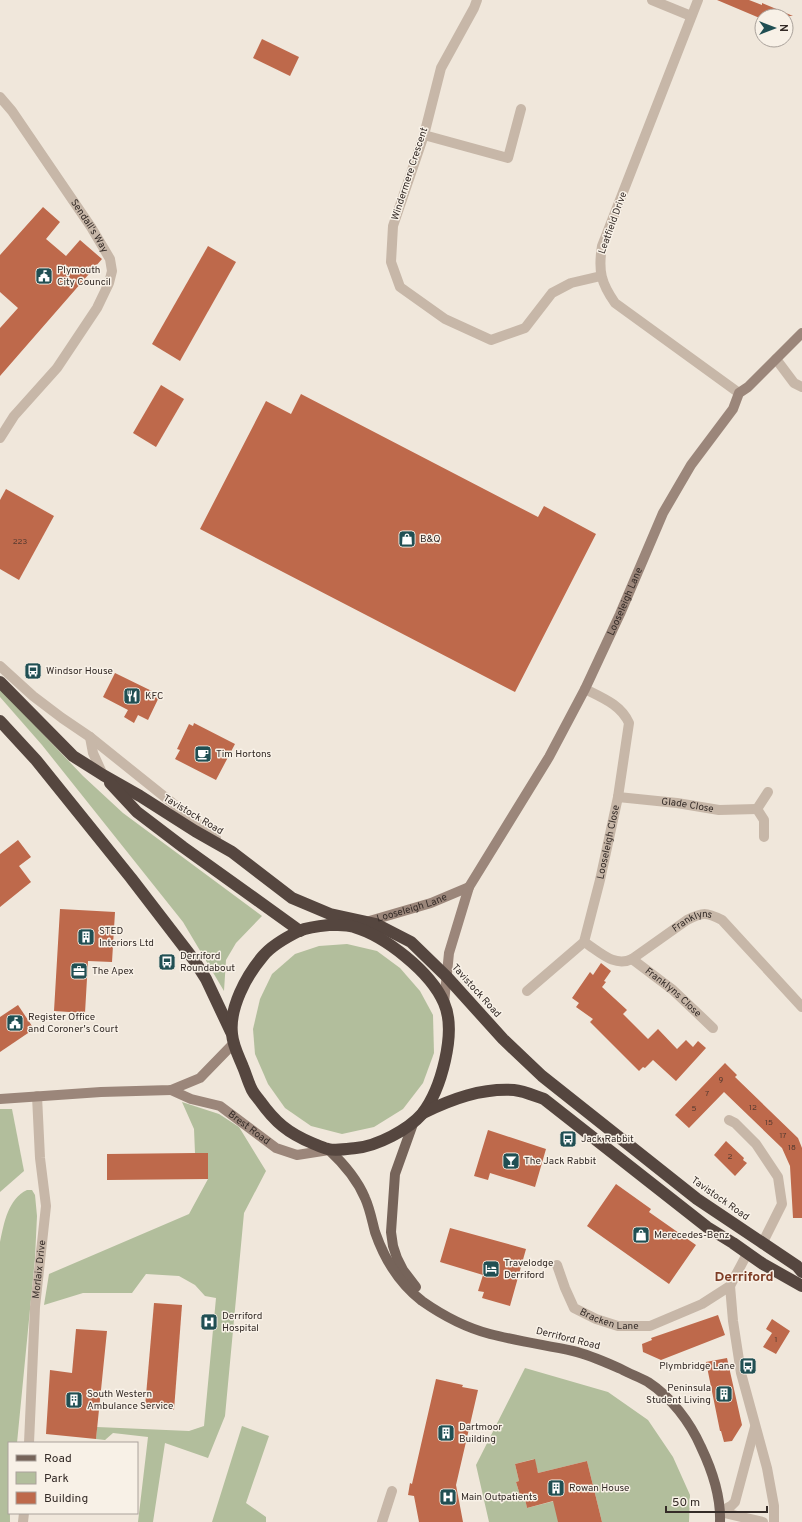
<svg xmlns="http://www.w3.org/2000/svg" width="802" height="1522" font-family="Overpass,sans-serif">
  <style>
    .green { fill: #b2be9c }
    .building { fill: #be694b }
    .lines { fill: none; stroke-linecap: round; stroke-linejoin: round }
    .street { stroke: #c7b7a8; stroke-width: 10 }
    .secondary { stroke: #9b867a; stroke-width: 10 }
    .primary { stroke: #76645a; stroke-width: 10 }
    .highway { stroke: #55463f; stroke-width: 12 }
    .labels { text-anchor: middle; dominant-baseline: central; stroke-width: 3; stroke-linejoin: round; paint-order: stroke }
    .number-label { font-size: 8px; fill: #573b31 }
    .street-label { font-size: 10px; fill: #352c28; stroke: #f8f1e7 }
    .poi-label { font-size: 10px; fill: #352c28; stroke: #f8f1e7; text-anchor: start }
    .district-label { font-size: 14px; font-weight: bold; fill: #7e3d26; stroke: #f8f1e7 }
  </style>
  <rect width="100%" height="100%" fill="#f0e7db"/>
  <g class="green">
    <polygon points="0,689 83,776 123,813 262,916 236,943 226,960 224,991 183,922 42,745 0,697"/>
    <polygon points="347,944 377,951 400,968 420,991 433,1015 434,1053 423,1083 403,1109 374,1127 342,1134 311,1126 285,1108 268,1084 255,1054 253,1029 260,999 272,974 295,954 319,946"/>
    <polygon points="182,1102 219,1114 239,1127 266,1171 244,1213 225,1416 208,1458 165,1443 153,1522 138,1522 148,1437 113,1433 105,1440 96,1439 97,1427 189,1431 204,1426 216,1298 205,1296 195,1285 179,1276 146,1274 132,1293 83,1293 44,1305 49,1274 189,1214 208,1179 208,1153 195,1153 194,1129"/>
    <polygon points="0,1109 12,1109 24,1171 0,1192"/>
    <path d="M27,1190H32L35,1195L37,1216L35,1258L17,1443H9L10,1522H0V1242C4,1223 8,1199 27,1190Z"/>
    <polygon points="525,1368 608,1392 648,1420 673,1457 690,1495 689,1522 602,1522 587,1461 538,1473 534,1459 515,1464 519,1481 516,1482 520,1495 524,1494 527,1508 570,1497 558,1522 489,1522 476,1465"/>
    <polygon points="242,1426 269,1436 246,1503 266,1517 266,1522 212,1522"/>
  </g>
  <g class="building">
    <polygon points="717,0 749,0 762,5 762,3 793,16 762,16 762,19"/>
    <polygon points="262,39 299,57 290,76 253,58"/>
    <polygon points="43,207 60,222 46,239 66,256 80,240 102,259 0,376 0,328 18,308 0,292 0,255"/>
    <polygon points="208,246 236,262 180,361 152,344"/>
    <polygon points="161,385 184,399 156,447 133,433"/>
    <polygon points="301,394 538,517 544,506 596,534 515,692 200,529 266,401 291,414"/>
    <polygon points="6,489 54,516 19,580 0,569 0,500"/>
    <polygon points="115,673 160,695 148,720 138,715 134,723 124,717 128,710 103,697"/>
    <polygon points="194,723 235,744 216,780 175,759 180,750 177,749 189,724 193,726"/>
    <polygon points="18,840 31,857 19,866 31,882 0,907 0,854"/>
    <polygon points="60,909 115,912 112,962 88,961 85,1013 54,1011"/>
    <polygon points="601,963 611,971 604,981 606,982 602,987 627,1010 623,1014 648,1039 658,1029 677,1049 686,1040 693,1047 698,1041 706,1048 676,1081 653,1060 645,1068 643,1067 639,1071 590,1022 593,1019 576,1007 579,1003 572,998 590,972 593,975"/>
    <polygon points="18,1005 34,1029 0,1052 0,1017"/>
    <polygon points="725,1063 737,1075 735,1077 798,1138 802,1148 802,1218 793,1218 790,1166 782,1148 724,1092 689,1128 675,1115"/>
    <polygon points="488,1130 546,1149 535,1187 490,1173 488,1180 474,1176"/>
    <polygon points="726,1141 744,1158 743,1160 747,1163 735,1176 714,1155"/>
    <polygon points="195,1153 208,1153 208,1179 107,1180 107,1154"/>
    <polygon points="616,1184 651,1209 649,1212 696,1245 669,1284 587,1226"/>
    <polygon points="450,1228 526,1249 510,1306 482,1298 484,1292 478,1291 483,1275 440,1262"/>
    <polygon points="154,1303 182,1305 174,1410 145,1407"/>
    <polygon points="718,1315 725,1335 661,1360 643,1352 642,1344 652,1340 651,1338"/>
    <polygon points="772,1319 790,1331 776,1354 763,1347 772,1333 766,1329"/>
    <polygon points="76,1329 107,1331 96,1439 46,1434 50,1370 72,1373"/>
    <polygon points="727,1358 742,1425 732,1441 724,1442 721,1431 720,1431 706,1362"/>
    <polygon points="436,1379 463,1385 462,1387 478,1390 456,1485 463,1522 419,1522 414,1496 408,1495 410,1483 412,1484"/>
    <polygon points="535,1459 538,1473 587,1461 602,1522 558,1522 553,1501 527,1508 524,1494 520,1495 516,1482 519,1481 515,1464"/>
  </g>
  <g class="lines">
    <g class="street">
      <polyline points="477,0 474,8 441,68 424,135 393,226 391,262 400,287 445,319 491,340 525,328 552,293 571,283 601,276"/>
      <polyline points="652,0 691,16"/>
      <path d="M698,0L602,246C598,271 601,283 615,303L739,393"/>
      <path id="s1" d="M0,97L12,111L91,227L110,259L112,271L109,283L97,308L57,368L14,416L0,438"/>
      <polyline points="424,135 508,158 521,109"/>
      <polyline points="776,359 794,383 802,387"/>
      <polyline points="0,666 33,696 62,718 90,737 216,838"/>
      <polyline points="90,737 93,753 103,775"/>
      <path id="s2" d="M618,797L677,803L719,810L757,809"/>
      <polyline points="764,837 764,820 757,809 768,792"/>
      <path id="s3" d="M584,942C599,951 614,968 632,959L687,920C703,912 706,912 722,920L802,1007"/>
      <path id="s4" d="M632,959L673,990L713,1028"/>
      <path id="s5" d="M527,991L584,942L600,880L618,797L629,723C621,705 603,698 585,689"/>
      <polyline points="729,1120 735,1123 756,1144 778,1177 782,1204 762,1244"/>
      <path id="s6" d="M557,1265L565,1288L574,1308L596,1319L618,1326H650L702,1304L730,1286L747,1254"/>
      <polyline points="730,1286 733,1321 741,1373 767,1468 774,1506 774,1522"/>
      <path id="s7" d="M29,1443L35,1307L46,1206L40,1158L37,1096"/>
      <polyline points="720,1512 731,1506 735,1502 755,1427"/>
      <polyline points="720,1512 763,1522"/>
      <polyline points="23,1522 24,1513"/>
      <polyline points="382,1522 392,1491"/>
    </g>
    <g class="secondary">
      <path id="s8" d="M366,922L431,903L469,887"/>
      <path id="s9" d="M444,1003L449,953L469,887L549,757L585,689L620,614L663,513L691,465L733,409L739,393L748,387L802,333"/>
      <path id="s10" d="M171,1090L191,1099L220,1106L276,1148L297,1155L329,1150"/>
      <polyline points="0,1099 101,1092 171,1090 200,1078 234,1043"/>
    </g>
    <g class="primary">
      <polyline points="414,1121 395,1174 391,1232 393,1246 397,1258 403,1270 416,1287"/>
      <path d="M329,1150C343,1163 357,1179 365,1198C370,1209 372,1221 375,1232C384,1258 400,1284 422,1301C442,1315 467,1328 490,1334C517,1341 545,1345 573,1351C590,1355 605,1362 621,1369C630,1374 639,1377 648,1382C671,1397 690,1422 701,1447C712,1470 721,1496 720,1522"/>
    </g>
    <g class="highway">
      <polyline points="0,682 73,756 103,775 140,796 195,831 232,852 292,898 330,914 376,924 411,942 447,977 503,1039 542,1076 697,1199 797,1266 802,1272"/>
      <polyline points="0,721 36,760 131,878 194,960 206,979 231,1032"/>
      <polyline points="110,783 137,812 183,847 300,931"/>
      <path d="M330,925C338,925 346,924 354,927C385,936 431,972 444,1003C457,1032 441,1090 422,1114C408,1130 377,1146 356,1148C347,1149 336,1151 328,1149C323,1148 317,1145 312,1143C288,1133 275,1122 260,1101C257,1097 254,1094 252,1090C248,1082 246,1074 243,1067C239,1057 233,1046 232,1034C229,1008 246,976 263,956C272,945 287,937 299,931C309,927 320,926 330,925Z"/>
      <path d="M423,1113C452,1099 481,1088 514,1090C524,1091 535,1096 544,1099L707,1227L733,1243L763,1264L802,1286"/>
    </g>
  </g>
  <defs>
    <g id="civic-square" transform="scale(0.9)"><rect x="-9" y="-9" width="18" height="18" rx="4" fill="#204f53" stroke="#f8f1e7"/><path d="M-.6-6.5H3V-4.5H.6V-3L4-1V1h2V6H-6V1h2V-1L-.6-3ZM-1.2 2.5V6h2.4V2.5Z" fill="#fff"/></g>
    <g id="shop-square" transform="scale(0.9)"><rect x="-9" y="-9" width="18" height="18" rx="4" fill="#204f53" stroke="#f8f1e7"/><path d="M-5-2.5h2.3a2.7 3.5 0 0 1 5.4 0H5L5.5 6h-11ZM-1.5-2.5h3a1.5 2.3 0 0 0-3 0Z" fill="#fff"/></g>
    <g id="bus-square" transform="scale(0.9)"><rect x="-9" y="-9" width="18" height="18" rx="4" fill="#204f53" stroke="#f8f1e7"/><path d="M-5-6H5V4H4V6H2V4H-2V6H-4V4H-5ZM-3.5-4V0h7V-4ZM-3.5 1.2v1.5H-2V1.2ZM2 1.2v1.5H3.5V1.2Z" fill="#fff"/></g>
    <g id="restaurant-square" transform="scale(0.9)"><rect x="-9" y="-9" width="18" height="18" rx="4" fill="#204f53" stroke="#f8f1e7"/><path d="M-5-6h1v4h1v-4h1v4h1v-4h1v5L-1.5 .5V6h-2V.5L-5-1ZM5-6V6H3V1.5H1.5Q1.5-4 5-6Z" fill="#fff"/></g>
    <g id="cafe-square" transform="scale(0.9)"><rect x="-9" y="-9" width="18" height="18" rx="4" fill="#204f53" stroke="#f8f1e7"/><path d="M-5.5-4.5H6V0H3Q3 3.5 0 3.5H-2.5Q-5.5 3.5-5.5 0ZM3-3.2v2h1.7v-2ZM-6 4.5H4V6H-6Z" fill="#fff"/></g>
    <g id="building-square" transform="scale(0.9)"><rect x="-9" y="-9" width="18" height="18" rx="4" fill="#204f53" stroke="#f8f1e7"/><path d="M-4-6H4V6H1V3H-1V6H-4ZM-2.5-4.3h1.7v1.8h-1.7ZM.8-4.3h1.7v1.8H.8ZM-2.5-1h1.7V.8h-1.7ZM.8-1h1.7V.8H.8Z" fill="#fff"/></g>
    <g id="office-square" transform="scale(0.9)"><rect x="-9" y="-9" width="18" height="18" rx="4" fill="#204f53" stroke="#f8f1e7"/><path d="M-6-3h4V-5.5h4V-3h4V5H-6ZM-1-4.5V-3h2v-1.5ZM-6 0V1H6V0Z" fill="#fff"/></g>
    <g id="bar-square" transform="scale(0.9)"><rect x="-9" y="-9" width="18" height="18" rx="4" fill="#204f53" stroke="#f8f1e7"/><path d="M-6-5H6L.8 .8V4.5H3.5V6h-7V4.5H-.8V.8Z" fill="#fff"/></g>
    <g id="hotel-square" transform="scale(0.9)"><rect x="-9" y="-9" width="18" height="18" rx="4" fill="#204f53" stroke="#f8f1e7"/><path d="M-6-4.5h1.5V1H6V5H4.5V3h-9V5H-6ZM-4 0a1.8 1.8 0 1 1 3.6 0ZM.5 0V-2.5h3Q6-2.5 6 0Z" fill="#fff"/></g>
    <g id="hospital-square" transform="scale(0.9)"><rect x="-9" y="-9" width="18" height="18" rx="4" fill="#204f53" stroke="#f8f1e7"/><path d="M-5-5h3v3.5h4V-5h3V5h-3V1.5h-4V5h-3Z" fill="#fff"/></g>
  </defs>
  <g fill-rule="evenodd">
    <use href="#civic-square" x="44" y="276"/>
    <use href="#shop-square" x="407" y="539"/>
    <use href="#bus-square" x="33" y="671"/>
    <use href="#restaurant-square" x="132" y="696"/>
    <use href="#cafe-square" x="203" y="754"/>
    <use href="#building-square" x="86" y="937"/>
    <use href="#bus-square" x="167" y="962"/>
    <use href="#office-square" x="79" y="971"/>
    <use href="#civic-square" x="15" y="1023"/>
    <use href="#bus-square" x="568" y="1139"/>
    <use href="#bar-square" x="511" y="1161"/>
    <use href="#shop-square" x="641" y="1235"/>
    <use href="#hotel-square" x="491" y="1269"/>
    <use href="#hospital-square" x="209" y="1322"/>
    <use href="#bus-square" x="748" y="1366"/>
    <use href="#building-square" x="724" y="1394"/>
    <use href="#building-square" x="74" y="1400"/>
    <use href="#building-square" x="446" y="1433"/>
    <use href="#building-square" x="556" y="1488"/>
    <use href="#hospital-square" x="448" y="1497"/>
  </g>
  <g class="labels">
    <g class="number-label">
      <text x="20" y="542">223</text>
      <text x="721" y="1080">9</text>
      <text x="707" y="1094">7</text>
      <text x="753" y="1108">12</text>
      <text x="694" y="1109">5</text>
      <text x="769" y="1123">15</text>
      <text x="783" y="1136">17</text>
      <text x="792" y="1148">18</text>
      <text x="730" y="1157">2</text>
      <text x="776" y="1340">1</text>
    </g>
    <g class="street-label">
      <text transform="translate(410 174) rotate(-72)">Windermere Crescent</text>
      <text transform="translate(613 223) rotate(-70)">Leatfield Drive</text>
      <text stroke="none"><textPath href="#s1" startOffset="157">Sendall's Way</textPath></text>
      <text stroke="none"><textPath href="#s9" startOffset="445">Looseleigh Lane</textPath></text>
      <text stroke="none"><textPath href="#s2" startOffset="70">Glade Close</textPath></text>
      <text transform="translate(193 815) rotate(31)">Tavistock Road</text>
      <text stroke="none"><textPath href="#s5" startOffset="178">Looseleigh Close</textPath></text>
      <text stroke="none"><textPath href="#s8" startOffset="48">Looseleigh Lane</textPath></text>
      <text stroke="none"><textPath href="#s3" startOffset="126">Franklyns</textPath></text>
      <text transform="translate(476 991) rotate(48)">Tavistock Road</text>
      <text stroke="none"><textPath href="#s4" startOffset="53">Franklyns Close</textPath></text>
      <text stroke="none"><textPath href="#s10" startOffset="88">Brest Road</textPath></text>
      <text transform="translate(720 1199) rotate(35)">Tavistock Road</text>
      <text stroke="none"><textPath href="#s7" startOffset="174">Morlaix Drive</textPath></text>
      <text stroke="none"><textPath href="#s6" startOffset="84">Bracken Lane</textPath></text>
      <text transform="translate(568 1339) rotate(14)">Derriford Road</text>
    </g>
    <g class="poi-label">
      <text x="57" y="270">Plymouth<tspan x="57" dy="12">City Council</tspan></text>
      <text x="420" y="539">B&amp;Q</text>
      <text x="46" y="671">Windsor House</text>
      <text x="145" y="696">KFC</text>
      <text x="216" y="754">Tim Hortons</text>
      <text x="99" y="931">STED<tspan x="99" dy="12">Interiors Ltd</tspan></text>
      <text x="180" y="956">Derriford<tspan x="180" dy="12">Roundabout</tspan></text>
      <text x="92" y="971">The Apex</text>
      <text x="28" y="1017">Register Office<tspan x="28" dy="12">and Coroner's Court</tspan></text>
      <text x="581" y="1139">Jack Rabbit</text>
      <text x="524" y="1161">The Jack Rabbit</text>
      <text x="654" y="1235">Merecedes-Benz</text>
      <text x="504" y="1263">Travelodge<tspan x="504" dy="12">Derriford</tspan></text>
      <text x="222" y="1316">Derriford<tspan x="222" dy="12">Hospital</tspan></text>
      <text x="735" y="1366" text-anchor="end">Plymbridge Lane</text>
      <text x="711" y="1388" text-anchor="end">Peninsula<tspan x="711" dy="12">Student Living</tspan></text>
      <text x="87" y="1394">South Western<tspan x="87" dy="12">Ambulance Service</tspan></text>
      <text x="459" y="1427">Dartmoor<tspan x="459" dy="12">Building</tspan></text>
      <text x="569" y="1488">Rowan House</text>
      <text x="461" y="1497">Main Outpatients</text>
    </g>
    <g class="district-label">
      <text x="744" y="1277">Derriford</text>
    </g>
  </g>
  <rect x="8" y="1442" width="130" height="72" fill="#f8f1e7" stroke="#aaa29b"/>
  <rect x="16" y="1455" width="20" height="6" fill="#76645a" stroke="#aaa29b"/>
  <text x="44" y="1462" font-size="12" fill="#352c28">Road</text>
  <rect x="16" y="1472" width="20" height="12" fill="#b2be9c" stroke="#aaa29b"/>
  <text x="44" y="1482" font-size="12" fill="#352c28">Park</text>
  <rect x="16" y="1492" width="20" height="12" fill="#be694b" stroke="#aaa29b"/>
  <text x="44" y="1502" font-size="12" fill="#352c28">Building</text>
  <g transform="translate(774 28) rotate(90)"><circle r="19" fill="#f8f1e7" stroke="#aaa29b"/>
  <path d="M0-3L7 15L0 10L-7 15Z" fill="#204f53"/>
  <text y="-6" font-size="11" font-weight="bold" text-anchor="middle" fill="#352c28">N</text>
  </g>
  <path d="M666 1506v6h101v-6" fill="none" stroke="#352c28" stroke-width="2"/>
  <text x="672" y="1506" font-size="12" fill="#352c28" stroke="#f8f1e7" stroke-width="3" paint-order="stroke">50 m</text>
</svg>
